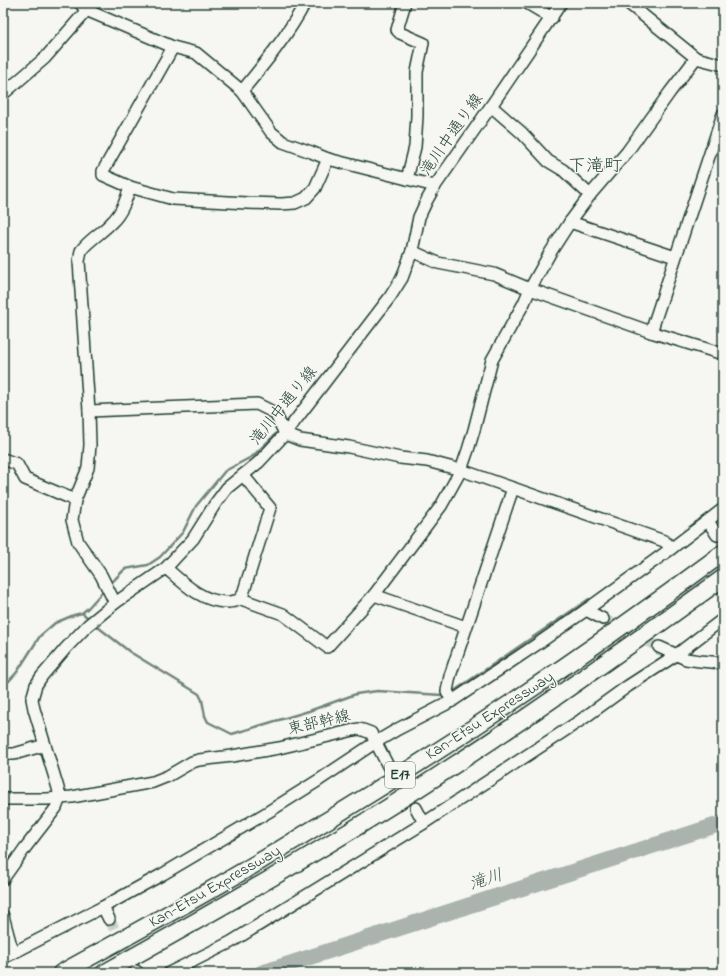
<svg xmlns="http://www.w3.org/2000/svg" width="726" height="976" font-family="'Indie Flower','Klee One',sans-serif">
  <style>
    .lines { fill: none; stroke-linecap: round; stroke-linejoin: round }
    .stream { stroke: #72847d; stroke-width: 2.5 }
    .river { stroke: #aab3ae; stroke-width: 16 }
    .minor-tunnel { stroke: #cbd1cc; stroke-width: 11; stroke-dasharray: 11 5.5; stroke-linecap: butt }
    .minor-casing { stroke: #1f3d34; stroke-width: 14 }
    .highway-casing { stroke: #1f3d34; stroke-width: 19 }
    .minor { stroke: #f6f6f2; stroke-width: 11 }
    .highway { stroke: #f6f6f2; stroke-width: 16 }
    .labels { text-anchor: middle; dominant-baseline: central; stroke-width: 3; stroke-linejoin: round; paint-order: stroke }
    .shield { fill: #f6f6f2; stroke: #60746d; stroke-width: 1 }
    .shield-label { font-size: 15px; font-weight: bold; fill: #1f3d34 }
    .street-label { font-size: 16px; fill: #1f3d34; stroke: #f6f6f2 }
    .water-label { font-size: 17px; font-style: italic; fill: #425a52; stroke: #f6f6f2 }
    .quarter-label { font-size: 18px; fill: #1f3d34; stroke: #f6f6f2 }
  </style>
  <rect width="100%" height="100%" fill="#f6f6f2"/>
  <filter id="ink" filterUnits="userSpaceOnUse"><feTurbulence type="fractalNoise" baseFrequency=".025" numOctaves="2"/><feDisplacementMap in="SourceGraphic" scale="8" xChannelSelector="R" yChannelSelector="G"/><feConvolveMatrix kernelMatrix="1 2 1 2 8 2 1 2 1" color-interpolation-filters="sRGB"/></filter>
  <g filter="url(#ink)">
    <g class="lines">
      <g class="stream">
        <polyline points="110,584 125,569 148,565 160,557 183,532 196,506 225,471 253,456 279,431"/>
        <polyline points="82,613 91,620"/>
        <polyline points="94,624 130,652 199,694 202,700 205,716 208,722 232,734 309,711 356,694 377,691 442,695 446,694"/>
        <polyline points="3,685 9,681 17,672 40,636 55,623 74,615 82,613 88,608 105,589"/>
        <polyline points="451,693 589,599"/>
      </g>
      <polyline class="river" points="261,973 723,823"/>
      <g class="minor-tunnel">
        <polyline points="717,535 723,542"/>
        <polyline points="603,619 659,647"/>
        <polyline points="388,766 416,808"/>
        <polyline points="109,919 133,964"/>
      </g>
      <g class="minor-casing">
        <g id="minor">
          <polyline points="80,3 86,10 173,47 196,53 242,91 271,132 283,142 311,152 328,159 435,186"/>
          <polyline points="405,3 397,30 400,33 423,43 417,72 417,116 415,147 407,179"/>
          <polyline points="527,3 552,18"/>
          <polyline points="628,3 696,58 723,65"/>
          <polyline points="173,47 103,171 103,175 130,187 173,199 247,203 281,204 295,203 306,198 315,188 328,159"/>
          <path d="M242,91C265,63 288,35 305,3"/>
          <polyline points="3,94 45,58 93,3"/>
          <polyline points="491,106 522,133 548,161 563,170 590,195"/>
          <polyline points="570,222 675,257"/>
          <polyline points="412,251 438,263 494,274 530,289 651,332 723,354"/>
          <polyline points="651,332 723,114"/>
          <polyline points="89,411 257,404 275,413 285,434 300,440 349,447 400,458 427,461 461,470 664,541 672,548"/>
          <polyline points="3,459 17,464 25,479 75,500"/>
          <polyline points="708,521 717,535"/>
          <path d="M166,568C183,583 203,603 228,602C236,601 239,602 243,594L270,508L243,475"/>
          <polyline points="374,595 466,627"/>
          <polyline points="241,599 283,614 327,647 374,595 441,506 461,470 468,450 474,430 492,360 524,303 530,289 550,253 570,222 590,195 627,152 670,92 696,58"/>
          <path d="M115,603L101,575L78,542L72,520L75,500L88,468L90,445L89,411L79,261C80,258 80,254 81,251C85,243 104,231 111,223C122,213 126,200 130,187"/>
          <polyline points="586,610 603,619"/>
          <polyline points="659,647 686,659 700,661 723,663"/>
          <polyline points="452,701 447,691 450,676 513,488"/>
          <polyline points="3,754 14,754 45,745"/>
          <polyline points="3,799 47,799 72,797 153,782 168,776 192,762 199,760 232,756 279,748 358,729 363,730 371,733 388,766"/>
          <polyline points="416,808 424,823"/>
          <polyline points="3,879 25,848 56,808 60,798 58,788 34,709 32,699 36,685 42,676 66,648 88,625 115,603 166,568 176,557 193,539 215,504 227,488 259,462 285,434 390,297 402,278 412,251 419,217 427,200 435,186 491,106 561,3"/>
          <polyline points="103,907 109,919"/>
          <polyline points="3,916 13,953"/>
          <polyline points="3,958 103,907 163,874 268,812 319,780 376,742 398,729 452,701 536,645 586,610 672,548 723,509"/>
          <polyline points="136,971 138,973"/>
          <polyline points="169,973 231,942 424,823 581,720 628,686 676,655 723,619"/>
        </g>
      </g>
      <g class="highway-casing">
        <g id="highway">
          <path d="M61,973C127,937 193,901 257,863C281,849 304,834 328,820C464,737 595,648 723,553"/>
          <path d="M104,973C223,907 342,839 456,764C547,705 635,642 723,578"/>
        </g>
      </g>
      <use href="#minor" class="minor"/>
      <use href="#highway" class="highway"/>
    </g>
  </g>
  <g class="labels">
    <rect class="shield" x="385" y="762" width="30" height="26" rx="3"/>
    <g class="shield-label">
      <text x="400" y="775">E17</text>
    </g>
    <g class="street-label">
      <text transform="translate(452 135) rotate(-55)">滝川中通り線</text>
      <text transform="translate(284 406) rotate(-51)">滝川中通り線</text>
      <text transform="translate(490 716) rotate(-33)">Kan-Etsu Expressway</text>
      <text transform="translate(319 723) rotate(-13)">東部幹線</text>
      <text transform="translate(215 887) rotate(-30)">Kan-Etsu Expressway</text>
    </g>
    <g class="water-label">
      <text transform="translate(486 880) rotate(-18)">滝川</text>
    </g>
    <g class="quarter-label">
      <text x="595" y="167">下滝町</text>
    </g>
  </g>
  <rect width="726" height="976" fill="none" stroke="#f6f6f2" stroke-width="16"/>
  <rect x="8" y="8" width="710" height="960" fill="none" stroke="#1f3d34" stroke-width="1.5" filter="url(#ink)"/>
</svg>
